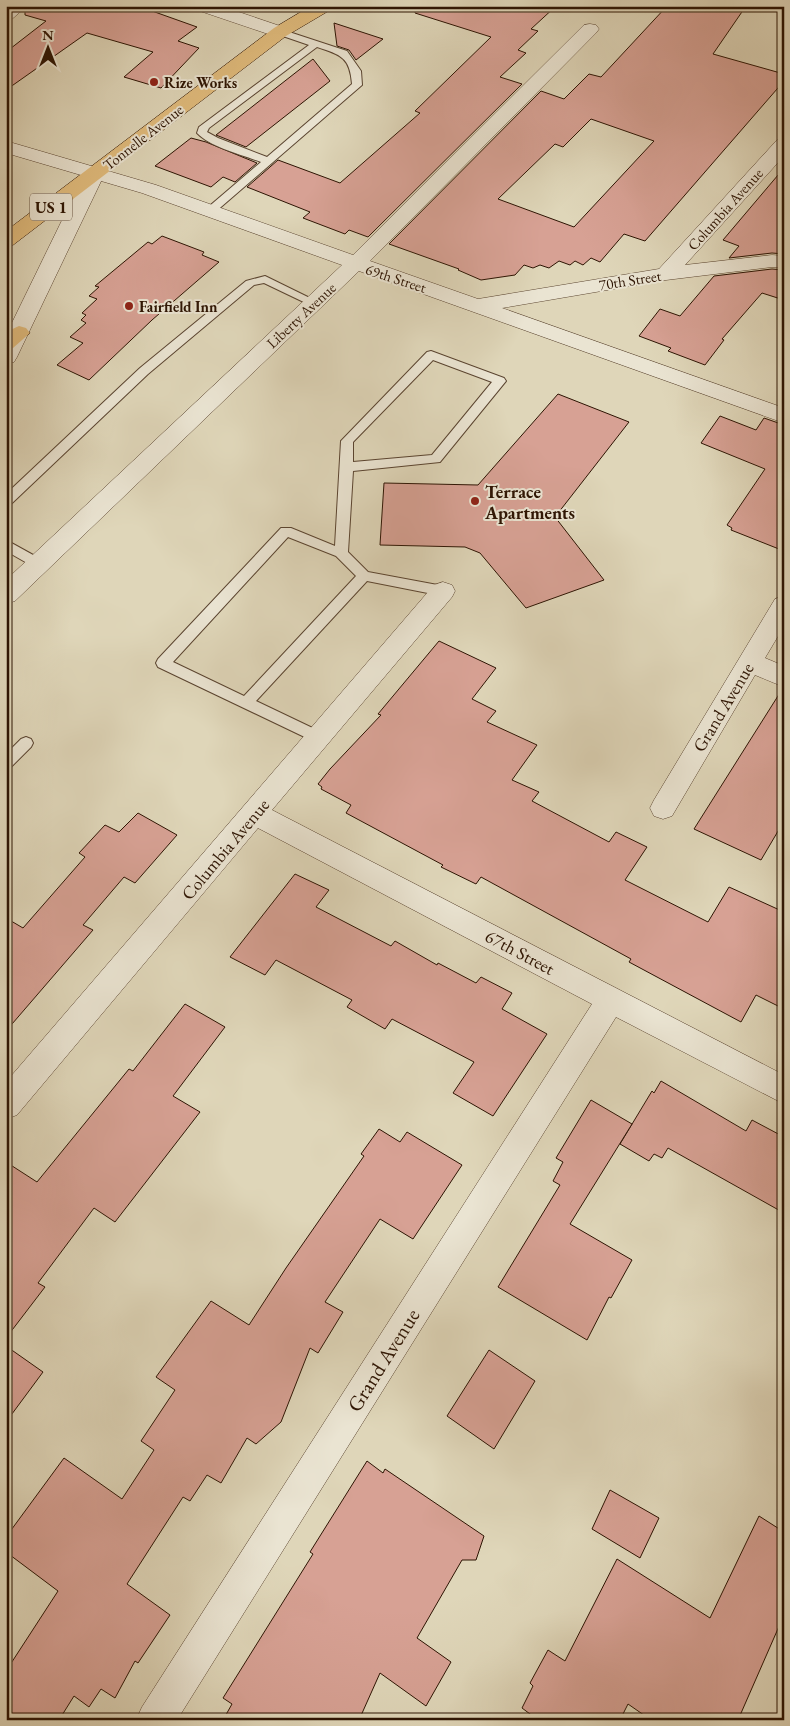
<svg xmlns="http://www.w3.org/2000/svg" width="790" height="1726" font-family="'EB Garamond',serif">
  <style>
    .building { fill: #d7a194; stroke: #2d1403; fill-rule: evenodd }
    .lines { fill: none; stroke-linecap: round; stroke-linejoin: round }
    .service-casing { stroke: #5a4430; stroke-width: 2 }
    .minor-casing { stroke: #5a4430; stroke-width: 1 }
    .tertiary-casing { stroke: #5a4430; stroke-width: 1 }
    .primary-casing { stroke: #2d1403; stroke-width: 1 }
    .service { fill: #eae4d2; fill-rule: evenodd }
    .minor { fill: #eae4d2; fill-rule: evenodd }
    .tertiary { fill: #eae4d2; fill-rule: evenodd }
    .primary { fill: #e0bb7c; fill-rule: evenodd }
    .poi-dot { fill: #8f2418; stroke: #eae4d2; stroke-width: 2 }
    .labels { text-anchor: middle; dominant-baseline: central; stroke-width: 4; stroke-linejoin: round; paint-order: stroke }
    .far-poi-label { font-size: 15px; font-weight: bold; fill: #2d1403; stroke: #eae4d2; text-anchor: start }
    .far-street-label { font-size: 15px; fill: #2d1403; stroke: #eae4d2 }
    .shield { fill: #eae4d2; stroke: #665241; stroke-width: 1 }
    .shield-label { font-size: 16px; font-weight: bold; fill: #2d1403 }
    .poi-label { font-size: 18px; font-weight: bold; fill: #2d1403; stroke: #eae4d2; text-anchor: start }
    .street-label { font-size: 18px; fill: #2d1403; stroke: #eae4d2 }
    .near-street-label { font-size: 21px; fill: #2d1403; stroke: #eae4d2 }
  </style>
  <rect width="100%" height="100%" fill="#dfd6b9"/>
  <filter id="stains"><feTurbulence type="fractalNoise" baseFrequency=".004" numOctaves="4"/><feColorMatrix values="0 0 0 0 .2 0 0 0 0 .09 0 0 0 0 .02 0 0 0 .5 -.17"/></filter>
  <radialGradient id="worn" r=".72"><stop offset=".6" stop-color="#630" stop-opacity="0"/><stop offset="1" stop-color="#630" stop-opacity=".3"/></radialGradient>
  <g class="building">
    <polygon points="29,6 138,6 197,27 178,41 199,48 161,88 124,77 153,52 87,33 6,90 6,52 46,21 25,15 25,10"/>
    <polygon points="416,6 556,6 531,29 538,31 518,50 526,53 500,77 522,84 368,237 349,230 345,234 303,218 310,212 247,187 278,160 340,183 420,113 415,111 491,37 415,13"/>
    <path d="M667,6H746L713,54L784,74V81L645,241L624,234L600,262L591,258L583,265L575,261L570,265L559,261L549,268L540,265L533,268L524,265L515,275L481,280L458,270L459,269L389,244L541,91L564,99L589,74L601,77ZM591,119L654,141L574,227L498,199L555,144L563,147Z"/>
    <polygon points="334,23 383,39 356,60 349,50 337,46"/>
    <polygon points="313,59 330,81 246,147 216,135"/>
    <polygon points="191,138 206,142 257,163 235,182 223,177 211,187 155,166"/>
    <polygon points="784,168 784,254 772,253 729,258 739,246 723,240"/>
    <polygon points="162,236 204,252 202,255 219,262 152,320 89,380 57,365 83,343 70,337 86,323 81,320 86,315 82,313 97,299 89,296 99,287 95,286 148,242 152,244"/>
    <polygon points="772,269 784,270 784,300 762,293 722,339 724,340 705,365 668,351 671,348 639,336 660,309 680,316 714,276"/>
    <polygon points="558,394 629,422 555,517 604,580 526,608 480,553 465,547 380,545 384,483 478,485"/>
    <polygon points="720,416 756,430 764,418 784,425 784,551 731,530 732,528 727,525 765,469 701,443"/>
    <polygon points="439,641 496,668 472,699 496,711 487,722 537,745 512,780 539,792 532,801 609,842 616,832 647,847 625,880 708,922 729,887 784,912 784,1009 756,995 741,1022 629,962 631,959 481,877 476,884 441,867 443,865 346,813 351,805 321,789 322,787 318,784 330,769 381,715 378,714"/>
    <polygon points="783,688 784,821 761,860 694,829"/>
    <polygon points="138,813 177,835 135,883 124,877 83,925 93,930 6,1031 6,918 23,928 85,857 79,853 105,825 119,832"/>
    <polygon points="295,874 329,890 316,907 391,946 395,941 437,965 438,963 476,983 481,977 512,993 502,1009 547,1034 493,1116 453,1093 474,1062 392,1019 385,1029 347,1007 352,1000 276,960 265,975 230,957"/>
    <polygon points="185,1004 225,1027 173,1096 200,1112 115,1222 94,1208 38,1283 45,1287 6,1338 6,1162 37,1182 129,1069 133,1071"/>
    <polygon points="661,1081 746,1131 752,1120 784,1137 784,1213 668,1148 662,1158 654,1154 649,1161 620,1144 652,1091 654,1093"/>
    <polygon points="591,1100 632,1124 570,1224 632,1260 611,1298 609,1297 587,1340 498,1287 560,1185 553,1181 563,1162 556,1158"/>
    <polygon points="379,1129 400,1142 407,1132 462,1165 413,1239 380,1219 325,1302 343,1312 318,1353 310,1348 281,1422 256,1444 247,1438 221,1483 207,1475 190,1501 183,1497 127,1584 170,1615 138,1663 135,1661 115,1698 101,1689 89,1707 74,1696 59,1720 6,1720 6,1671 58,1591 6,1552 6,1537 64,1458 122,1499 154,1450 141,1441 175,1390 156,1377 211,1301 249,1325 286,1268 364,1156 361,1154"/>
    <polygon points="6,1346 43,1372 6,1422"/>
    <polygon points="489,1350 535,1381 494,1449 447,1416"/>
    <polygon points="367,1461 383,1473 385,1469 484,1536 476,1560 462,1560 417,1638 451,1662 426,1706 380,1673 359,1720 223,1720 232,1704 223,1698 313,1554 310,1552"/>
    <polygon points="610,1490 659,1518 640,1558 592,1529"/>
    <polygon points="759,1516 784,1532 784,1615 738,1720 651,1720 628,1704 620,1720 538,1720 522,1708 533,1686 530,1683 548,1650 565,1661 617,1559 710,1618"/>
  </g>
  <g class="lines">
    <g class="service-casing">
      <g id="service">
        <path d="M280,29L347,51L361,71L362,85L214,213H206L205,211L206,209L261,162C243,155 210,147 197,133L199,127L309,45L277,34V30ZM317,47C341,55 350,57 352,84L267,157L218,138L207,132L209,128Z"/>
        <polygon points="265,276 320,303 314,307 310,305 264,283 254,285 148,374 10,505 6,506 6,494 140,368 246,281"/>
        <path d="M431,351L504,378L506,381L440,462L353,471L348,552L368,572L443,586L448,588L450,591L448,594L443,596L367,581L256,701L323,733L325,737L323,741L318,743L313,741L158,667L156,663L158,659L281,528H291L335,546L341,441L427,352ZM433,360L492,382L432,455L353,462V442ZM288,537L336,556L356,576L244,696L173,662Z"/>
        <polygon points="6,540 44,561 46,564 44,567 34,567 6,551"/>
        <polygon points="26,737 31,739 33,743 31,747 11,767 6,769 6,754 21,739"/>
      </g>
    </g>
    <g class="minor-casing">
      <g id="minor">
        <polygon points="27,6 12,19 6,20 7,6"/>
        <polygon points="195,6 221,6 286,28 289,32 286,36 280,37 274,36 197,10"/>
        <polygon points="590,24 596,25 599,29 596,33 370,261 478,299 659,269 777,140 784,138 784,156 685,265 772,255 784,256 784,268 772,267 666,280 502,308 784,408 784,423 359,271 15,601 6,604 6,580 342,265 142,193 6,153 6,141 156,185 353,255 584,25"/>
        <polygon points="443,582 452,585 455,591 452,597 272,810 784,1075 784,1104 616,1017 177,1720 136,1720 142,1707 592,1004 258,828 17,1115 6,1119 6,1082 434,585"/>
        <polygon points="784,596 784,626 765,658 784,666 784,687 755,675 672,816 663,819 654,816 650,808 654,800 775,599"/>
      </g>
    </g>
    <g class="tertiary-casing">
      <polygon id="tertiary" points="95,167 102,169 105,173 17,357 14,362 6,364 6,335 85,173 88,169"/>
    </g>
    <g class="primary-casing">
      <g id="primary">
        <polygon points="311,6 332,6 330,10 286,36 13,245 6,247 6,231 274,28"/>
        <polygon points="19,326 26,328 30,333 13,348 6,350 6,332"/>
      </g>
    </g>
    <use href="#service" class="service"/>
    <use href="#minor" class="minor"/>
    <use href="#tertiary" class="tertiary"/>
    <use href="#primary" class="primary"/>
  </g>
  <g class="poi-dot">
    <circle cx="154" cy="82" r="5"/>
    <circle cx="129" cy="306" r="5"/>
    <circle cx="475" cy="501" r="5"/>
  </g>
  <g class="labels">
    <g class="far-poi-label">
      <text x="164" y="82">Rize Works</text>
      <text x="139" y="306">Fairfield Inn</text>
    </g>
    <g class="far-street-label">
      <text transform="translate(143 137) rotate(-38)">Tonnelle Avenue</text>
      <text transform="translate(725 209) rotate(-48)">Columbia Avenue</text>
      <text transform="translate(396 278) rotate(18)">69th Street</text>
      <text transform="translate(630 280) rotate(-9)">70th Street</text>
      <text transform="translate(301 315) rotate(-43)">Liberty Avenue</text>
    </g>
    <rect class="shield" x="30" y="193.5" width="42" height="27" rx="4"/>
    <g class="shield-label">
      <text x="51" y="207">US 1</text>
    </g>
    <g class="poi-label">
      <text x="485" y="491">Terrace<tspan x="485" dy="21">Apartments</tspan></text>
    </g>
    <g class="street-label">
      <text transform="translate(723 707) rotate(-59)">Grand Avenue</text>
      <text transform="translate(225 849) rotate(-50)">Columbia Avenue</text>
      <text transform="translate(520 952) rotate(28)">67th Street</text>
    </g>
    <g class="near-street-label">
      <text transform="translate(383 1360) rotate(-58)">Grand Avenue</text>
    </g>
  </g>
  <rect width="790" height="1726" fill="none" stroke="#dfd6b9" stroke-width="25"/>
  <rect x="8" y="8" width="775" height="1711" fill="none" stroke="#2d1403" stroke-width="2.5"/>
  <rect x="12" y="12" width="765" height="1701" fill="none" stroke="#2d1403"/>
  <g transform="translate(48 48)" stroke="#eae4d2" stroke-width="4" paint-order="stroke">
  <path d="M0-4L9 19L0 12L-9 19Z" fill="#2d1403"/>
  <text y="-8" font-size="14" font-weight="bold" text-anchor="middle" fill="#2d1403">N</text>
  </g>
  <rect width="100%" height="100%" filter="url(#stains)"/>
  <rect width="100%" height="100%" fill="url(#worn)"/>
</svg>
